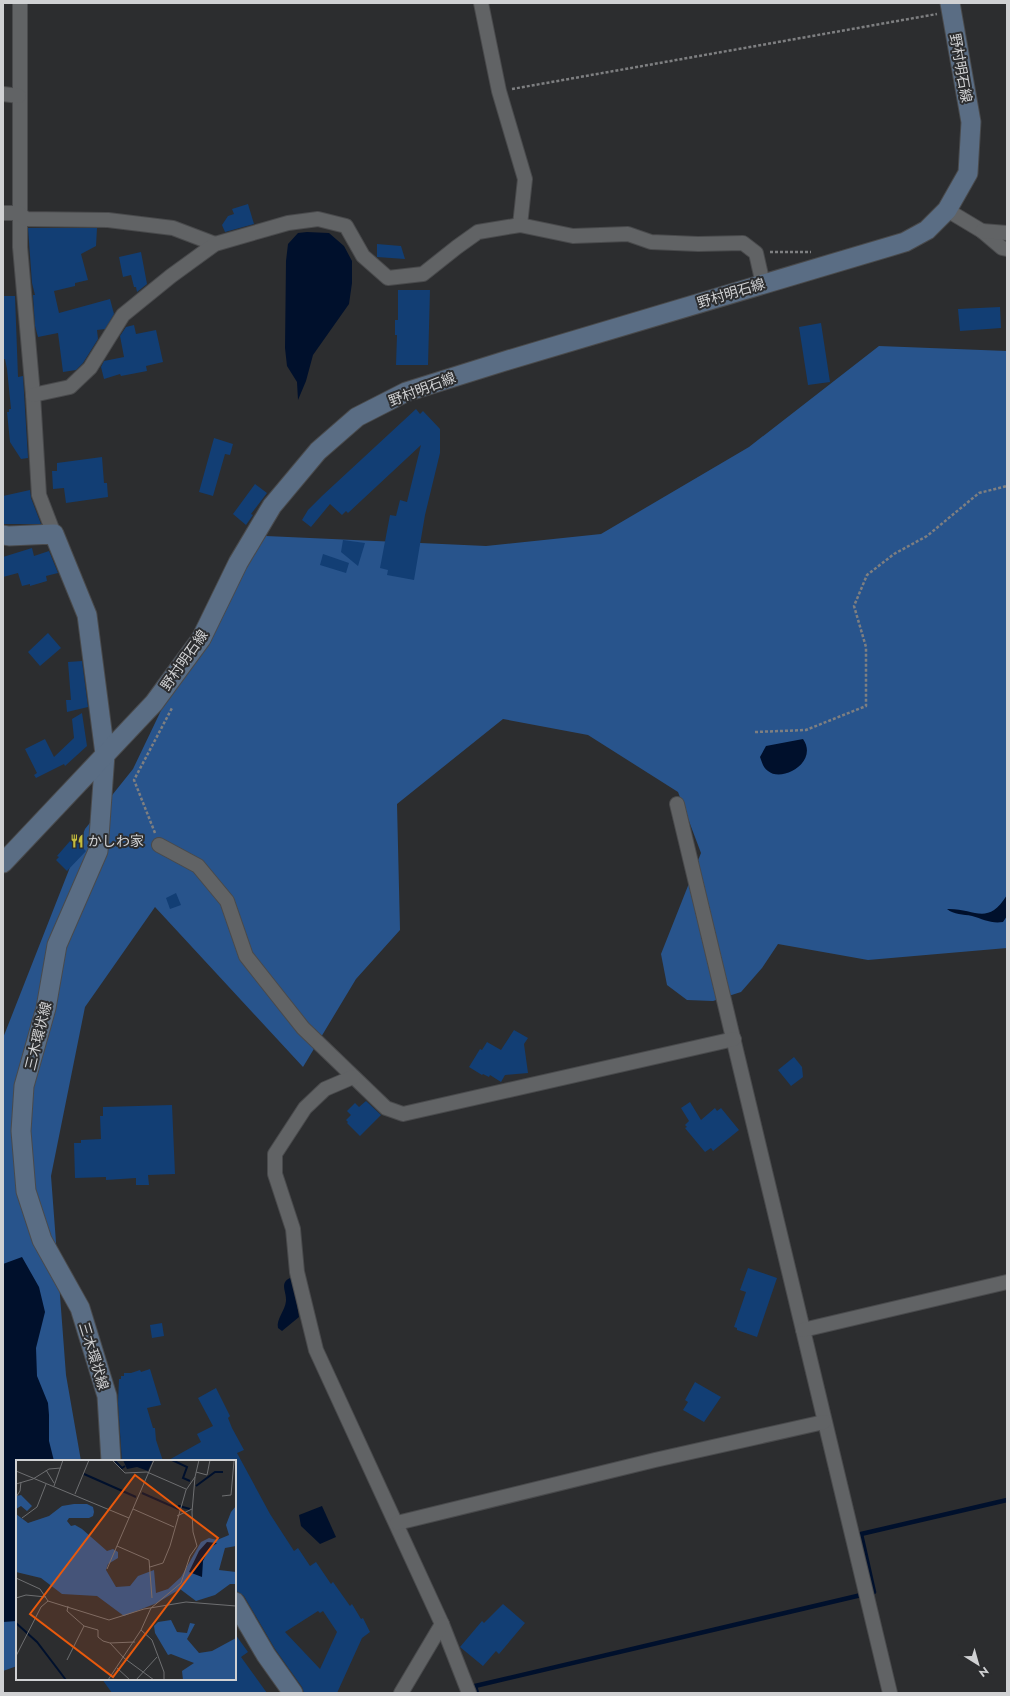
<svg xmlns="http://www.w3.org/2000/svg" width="1010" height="1696" font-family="Jost,'Noto Sans JP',sans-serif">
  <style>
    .forest { fill: #28548c }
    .water { fill: #00102c }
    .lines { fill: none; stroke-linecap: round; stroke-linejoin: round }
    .stream { stroke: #00102c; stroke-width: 4.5 }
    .building { fill: #123e74; fill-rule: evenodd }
    .minor-casing { stroke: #494a4c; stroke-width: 16 }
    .secondary-casing { stroke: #494a4c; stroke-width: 21 }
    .path { stroke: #7e7f81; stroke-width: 2.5; stroke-dasharray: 3 2; stroke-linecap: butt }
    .minor { stroke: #616365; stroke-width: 14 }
    .secondary { stroke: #5a6d84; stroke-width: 19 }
    .labels { text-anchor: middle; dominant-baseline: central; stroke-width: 4; stroke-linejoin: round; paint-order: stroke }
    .street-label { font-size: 14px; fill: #d0d1d3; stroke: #2c2d2f }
    .poi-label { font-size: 14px; fill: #d0d1d3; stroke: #2c2d2f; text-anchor: start }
    .inset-river { fill: none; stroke: #00102c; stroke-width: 2 }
    .inset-road { fill: none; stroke: #6e6f71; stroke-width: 1 }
    .view { fill: #e8590c; fill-opacity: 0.15; stroke: #e8590c; stroke-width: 2 }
    .inset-edge { fill: none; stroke: #d0d1d3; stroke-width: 2 }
  </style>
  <rect width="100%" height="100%" fill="#2c2d2f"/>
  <polygon class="forest" points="879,346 1007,351 1007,948 868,960 778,944 762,968 741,992 713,1001 687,1000 667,985 661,954 701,853 678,792 588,735 503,719 397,804 400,930 356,979 303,1067 155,907 85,1007 51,1176 66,1375 81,1461 17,1461 17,1666 3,1671 3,1038 85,829 133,769 202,625 266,536 486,546 601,534 749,447"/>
  <g class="water">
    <polygon points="307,232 329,233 344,246 352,261 352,283 349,304 313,355 306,381 298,400 297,382 287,366 285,348 286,261 288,244 298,233"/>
    <path d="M803,739C819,762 782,783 768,771C763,768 762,762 760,757L766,746Z"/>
    <path d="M1007,895V916L1003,922C991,924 983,919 972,916C963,914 954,915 947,909C975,908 987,927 1007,895Z"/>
    <polygon points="22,1257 39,1287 45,1312 36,1348 37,1376 48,1403 49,1415 49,1441 54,1461 17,1461 17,1621 3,1622 3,1264"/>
    <path d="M290,1278L293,1280L299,1317L282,1331L278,1328C276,1319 285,1311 286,1301C287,1292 279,1283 290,1278Z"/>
    <polygon points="322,1506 336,1537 320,1544 301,1526 299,1515"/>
  </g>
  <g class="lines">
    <polyline class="stream" points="477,1693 475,1686 874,1592 861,1534 1007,1500"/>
  </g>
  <g class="building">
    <polygon points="248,204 254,224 225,232 222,225 228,216 234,214 232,209"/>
    <polygon points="28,228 97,228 96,246 81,254 88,280 75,283 75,286 54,291 59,313 110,299 114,314 105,329 97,330 98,339 83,363 76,370 63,372 58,333 38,337 35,326 33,295 35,295 32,283"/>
    <polygon points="377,244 401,246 405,259 377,257"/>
    <polygon points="141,252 147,284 137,292 136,287 134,287 131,275 123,277 119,257"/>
    <polygon points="398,290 430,290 428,365 396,365 397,335 395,335 395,320 398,320"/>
    <polygon points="3,296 15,296 18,377 23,376 28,458 21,459 10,442 7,412 9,412 9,409 11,409 7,369 5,359 3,359"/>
    <polygon points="1000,307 1001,328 960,331 958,309"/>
    <polygon points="821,323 830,382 808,385 799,327"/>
    <polygon points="134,325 136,334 156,330 163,362 146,366 147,371 121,376 120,374 104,379 101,367 104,361 124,357 120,336 126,327"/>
    <polygon points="416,409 420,414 423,411 440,429 440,453 425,515 414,580 387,575 388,570 380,568 390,515 396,516 400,500 407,502 421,445 348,513 346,511 342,515 330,504 311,527 302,520 308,510 322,496"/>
    <polygon points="214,438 233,444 230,455 225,454 213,496 199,492"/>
    <polygon points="102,457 104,483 107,483 108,497 66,503 64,488 53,489 52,471 57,471 57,463"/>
    <polygon points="255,484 267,493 251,514 253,515 246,525 233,514"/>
    <polygon points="30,490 31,498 41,524 3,524 3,496"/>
    <polygon points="343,540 365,543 358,566 341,552"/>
    <polygon points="32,548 34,556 49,551 58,573 46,576 47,581 30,586 30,584 22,586 18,573 3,577 3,557"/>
    <polygon points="323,554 349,563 346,573 320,565"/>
    <polygon points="48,633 61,648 40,666 28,652"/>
    <polygon points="82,661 88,707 67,712 66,700 71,700 68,662"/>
    <polygon points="82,713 87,746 65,766 64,764 36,778 34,775 37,773 25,749 45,739 54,757 74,738 72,719"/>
    <polygon points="74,839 86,851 67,871 56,860 59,857 57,856 70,841 71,842"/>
    <polygon points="176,893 181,905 170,909 166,898"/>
    <polygon points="514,1030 528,1038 524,1044 528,1073 505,1075 501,1082 490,1075 489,1077 483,1074 482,1075 469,1067 480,1049 482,1050 487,1042 501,1050"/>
    <polygon points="794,1057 802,1067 803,1077 791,1086 778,1070"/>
    <polygon points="366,1101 381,1115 360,1136 347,1123 348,1122 346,1120 351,1115 347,1111 355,1103 359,1107"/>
    <polygon points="690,1102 701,1120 715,1108 717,1111 721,1108 739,1130 713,1151 711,1148 705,1152 685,1128 687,1127 685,1125 689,1121 681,1108"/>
    <polygon points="172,1105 175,1174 148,1175 149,1185 136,1185 136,1178 106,1180 106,1177 75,1178 74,1143 81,1143 81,1140 101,1139 100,1116 103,1116 103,1107"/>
    <polygon points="748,1268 777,1278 757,1337 737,1330 737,1328 734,1327 746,1292 740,1290"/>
    <polygon points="162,1323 164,1336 152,1338 150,1325"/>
    <polygon points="150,1369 161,1405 147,1408 153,1428 155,1428 156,1440 163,1461 122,1461 118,1403 119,1379 121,1379 121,1376 124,1376 124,1373 131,1373 140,1370 141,1372"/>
    <polygon points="695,1382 721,1397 704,1422 683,1410 688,1402 685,1400"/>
    <path d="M216,1388L230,1416L228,1418L232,1428L244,1450L237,1453L270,1514L294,1551L298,1548L310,1566L316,1562L331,1584L333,1582L350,1606L352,1604L361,1619L363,1618L370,1632L362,1638L337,1693H304L302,1687L275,1649L244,1596L235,1590V1461H167L201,1442L197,1434L213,1426L198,1398ZM318,1611L320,1613L323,1611L337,1632L320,1669L285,1632Z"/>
    <polygon points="503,1604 525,1623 499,1654 496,1651 483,1666 460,1647 482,1621 484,1623"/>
    <polygon points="235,1634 248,1652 241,1657 267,1693 112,1693 102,1679 235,1679"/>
  </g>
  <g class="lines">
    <g class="minor-casing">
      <g id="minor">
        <polyline points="20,3 20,247 33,395 39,495 54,534"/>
        <polyline points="481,3 499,91 525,179 520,225"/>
        <polyline points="3,94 19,96"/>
        <polyline points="947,210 982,231 1002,248 1007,249"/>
        <polyline points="3,213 19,213 26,219 108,220 173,228 215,244"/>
        <polyline points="982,231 1007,233"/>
        <polyline points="33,395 70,387 90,368 123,315 171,276 215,244 288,223 318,219 346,226 363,256 388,278 423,274 457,247 478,232 520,225 573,236 628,234 651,242 698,244 743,243 756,253 763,284"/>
        <polyline points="677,804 890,1693"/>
        <polyline points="159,845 198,866 227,901 246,956 303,1028 386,1108 403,1114 734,1039"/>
        <polyline points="353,1077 325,1089 305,1108 275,1154 275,1174 293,1229 297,1272 316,1350 442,1624 469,1693"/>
        <polyline points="803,1330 1007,1282"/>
        <polyline points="397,1523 655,1460 824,1422"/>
        <polyline points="401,1693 442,1624"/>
      </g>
    </g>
    <g class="secondary-casing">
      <g id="secondary">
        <polyline points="3,535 9,536 54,534 87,615 105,754 98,851 57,945 46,1008 24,1086 21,1131 26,1191 42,1240 80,1308 107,1396 111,1461"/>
        <polyline points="3,863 154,703 201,639 238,563 272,506 318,451 357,417 406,392 505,361 905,242 927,230 947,210 968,173 971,122 950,3"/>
        <polyline points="235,1602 266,1655 293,1693"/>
      </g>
    </g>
    <g class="path">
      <polyline points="512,89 937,14"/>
      <polyline points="770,252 811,252"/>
      <polyline points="755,732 806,730 866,706 866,647 854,606 867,575 894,554 927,536 979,493 1007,486"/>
      <polyline points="155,833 134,780 172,708"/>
    </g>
    <use href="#minor" class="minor"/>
    <use href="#secondary" class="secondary"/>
  </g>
  <defs>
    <g id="restaurant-bare" transform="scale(1.08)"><path d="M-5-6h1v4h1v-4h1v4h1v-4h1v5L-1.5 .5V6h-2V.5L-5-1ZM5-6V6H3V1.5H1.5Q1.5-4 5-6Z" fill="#c5bc3d" stroke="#2c2d2f" stroke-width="2.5" paint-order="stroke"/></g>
  </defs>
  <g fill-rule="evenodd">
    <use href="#restaurant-bare" x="77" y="841"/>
  </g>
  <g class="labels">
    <g class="street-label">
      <text transform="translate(961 68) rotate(80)">野村明石線</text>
      <text transform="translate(731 293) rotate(-17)">野村明石線</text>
      <text transform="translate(422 389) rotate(-21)">野村明石線</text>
      <text transform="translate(184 660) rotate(-55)">野村明石線</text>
      <text transform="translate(38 1036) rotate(-76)">三木環状線</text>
      <text transform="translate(94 1356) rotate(73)">三木環状線</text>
    </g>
    <g class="poi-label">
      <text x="88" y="841">かしわ家</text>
    </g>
  </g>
  <g transform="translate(16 1460)">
    <rect width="220" height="220" fill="#2c2d2f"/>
    <path d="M5,35L16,46L11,51L5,46L0,49V36ZM58,44H71L77,47L78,52L77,56L73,58H53L51,61L55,66L59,65L66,69L91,91L97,89L102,92V98L92,104L90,110L100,127L114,126L122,116L138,110L140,133L152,129L165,117L185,82L193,78L201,80L213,75L210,65L215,52L220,46V86L209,88L203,110L220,112V124H214L199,135L180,141L164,129L141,143L108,156L81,136L46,134L25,118L0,112V54L12,63L33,56L46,46ZM155,160L161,172L171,173L174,163L179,164L171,179L183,193L196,191L220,178V220H167L166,211L178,203L155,194L152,195L139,173L138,166L142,162Z" fill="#28548c"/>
    <path d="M107,0H137L132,11L121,7L111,9ZM191,82L201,83L193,89L187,101L186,117L173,112L183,91Z" fill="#00102c"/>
    <path class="inset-river" d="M156,0L171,7L167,18L174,21M99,1L106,8L109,6M68,14L120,37M180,26L199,12H207M126,33L162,49L163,46L174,49M0,163L21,182L50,220"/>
    <path class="inset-road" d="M96,0L109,13L131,12L170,29M30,10L38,23M0,11L113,58M180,12L191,15L194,0M0,24L17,19L33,9L45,8M38,26L47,0M59,34L73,0M206,36L215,35L218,1M0,37L4,31L5,22M117,49L158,67M161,56L176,49M6,58L21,47L30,24M101,86L133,100L136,138M134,107L147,103L154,86L170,30L179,17M91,109L138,0M0,118L24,129L32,141M0,138L10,135L30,137M52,146L51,151L68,166L82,170V177L87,181L94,183L119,182M94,183L108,198L138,220M0,196L25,147L32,141L93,160L128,149L170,142L220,146M51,200L68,166M101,208L114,220M92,220L125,170M120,220L141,197M148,220V212L136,180L125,170L135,148L165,123L174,96L181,86L177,72L176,52L179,17L183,0"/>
    <path class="view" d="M119,15L202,78L97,217L14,154Z"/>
    <rect width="220" height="220" class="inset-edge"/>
  </g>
  <rect width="1010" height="1696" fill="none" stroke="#d0d1d3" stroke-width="8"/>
  <g transform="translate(978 1664) rotate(143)" stroke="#2c2d2f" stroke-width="3" paint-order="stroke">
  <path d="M0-3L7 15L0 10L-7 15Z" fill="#d0d1d3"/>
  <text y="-6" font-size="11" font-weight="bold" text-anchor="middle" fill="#d0d1d3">N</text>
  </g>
</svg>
